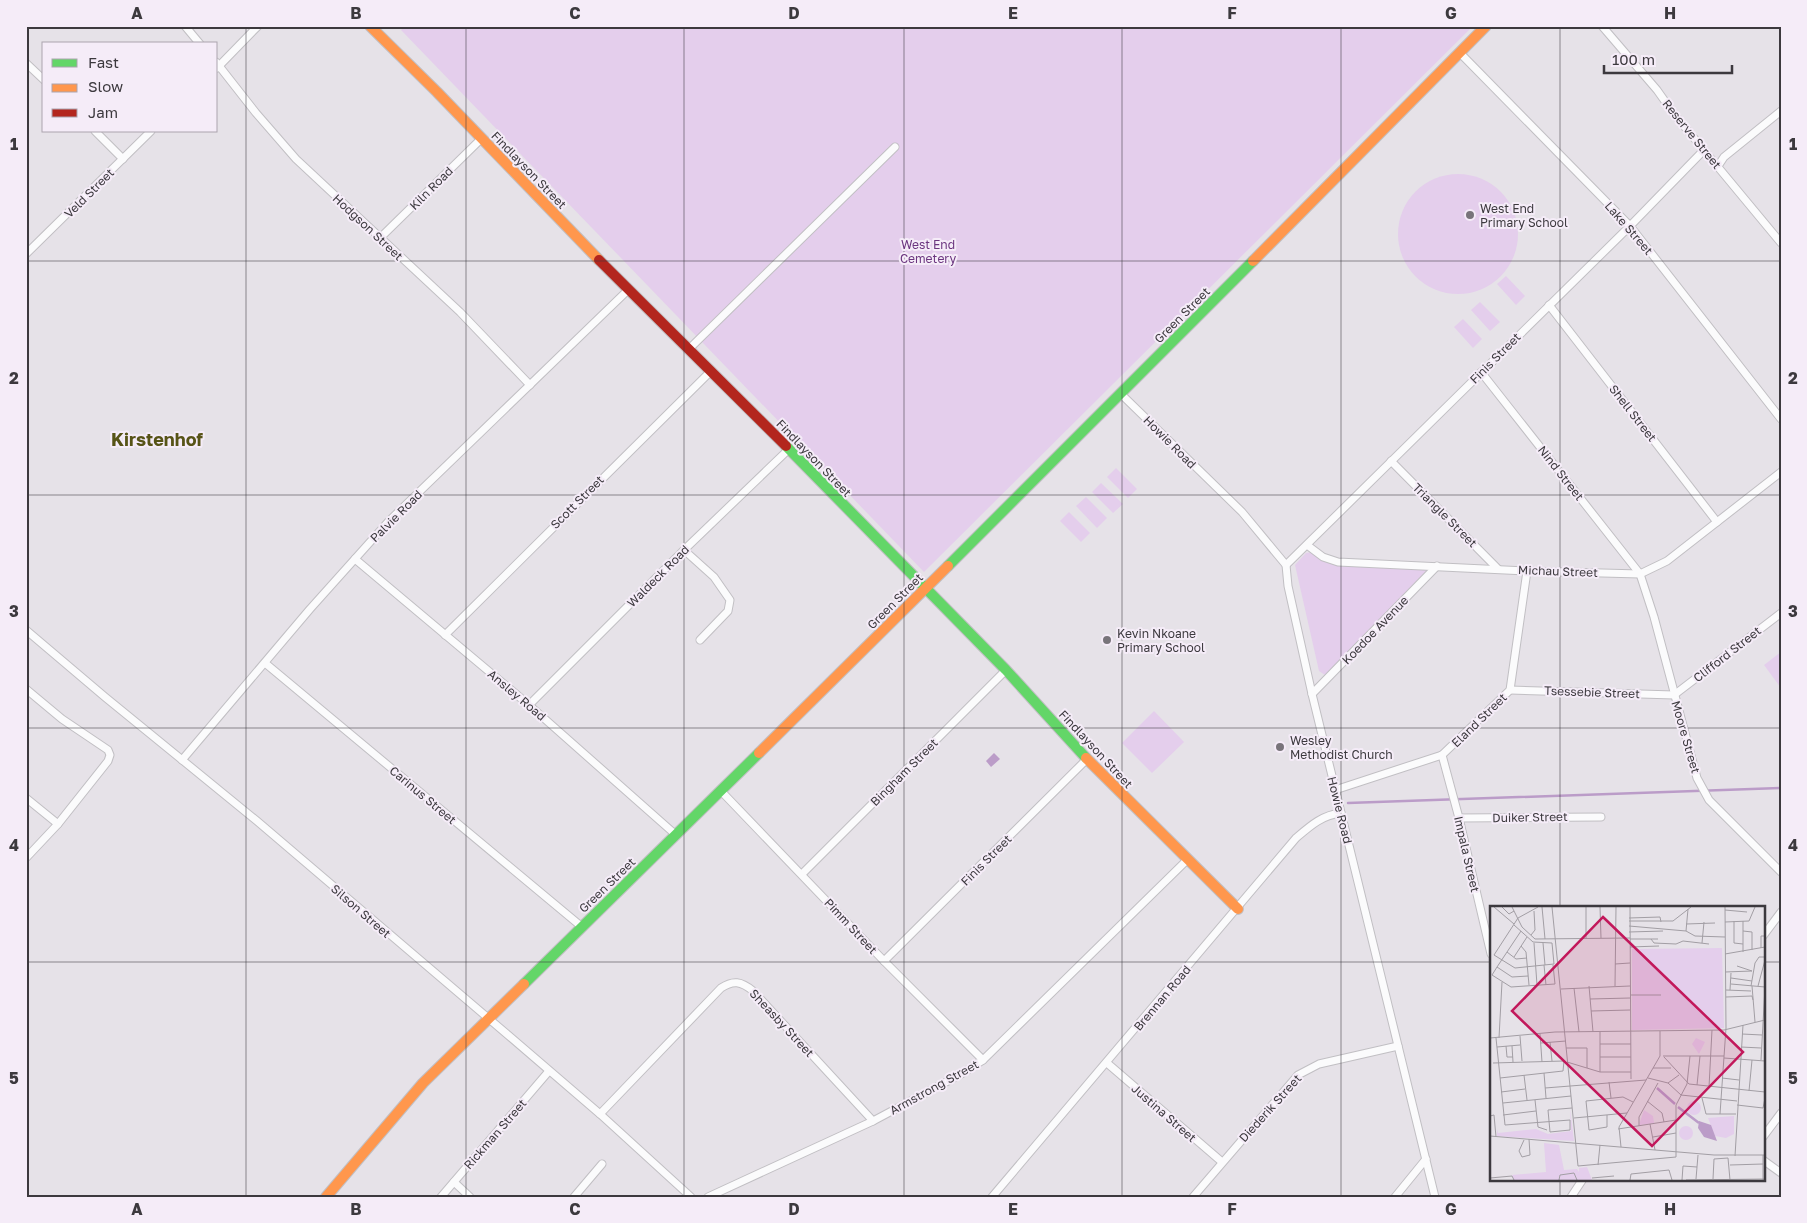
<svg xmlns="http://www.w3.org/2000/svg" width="1807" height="1223" font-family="'Golos Text',sans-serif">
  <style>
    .green { fill: #e4ceec }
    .water { fill: #bb9cc8 }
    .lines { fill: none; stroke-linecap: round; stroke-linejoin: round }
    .stream { stroke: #bb9cc8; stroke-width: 2.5 }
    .street-casing { stroke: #c1bfc3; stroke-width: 9 }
    .fast-casing { stroke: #c1bfc3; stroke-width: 12 }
    .slow-casing { stroke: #c1bfc3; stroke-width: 12 }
    .jam-casing { stroke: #c1bfc3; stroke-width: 12 }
    .street { stroke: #fbfbfc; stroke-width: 7 }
    .fast { stroke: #63d668; stroke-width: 10 }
    .slow { stroke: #ff974d; stroke-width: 10 }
    .jam { stroke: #b3261e; stroke-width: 10 }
    .grid { fill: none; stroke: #3c393e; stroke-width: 1; stroke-opacity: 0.55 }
    .poi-dot { fill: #78747a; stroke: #f5ecf8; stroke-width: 2 }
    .labels { text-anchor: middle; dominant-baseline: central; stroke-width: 4; stroke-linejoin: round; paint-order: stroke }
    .street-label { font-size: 12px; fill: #3c393e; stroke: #f5ecf8 }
    .poi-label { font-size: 12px; fill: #3c393e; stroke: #f5ecf8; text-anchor: start }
    .park-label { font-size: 12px; fill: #6b357f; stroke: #f5ecf8 }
    .district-label { font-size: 18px; font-weight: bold; fill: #575417; stroke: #f5ecf8 }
    .inset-river { fill: none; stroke: #bb9cc8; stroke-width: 2.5 }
    .inset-road { fill: none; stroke: #a29ea4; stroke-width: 1 }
    .view { fill: #c2185b; fill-opacity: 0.15; stroke: #c2185b; stroke-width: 2.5 }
    .inset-edge { fill: none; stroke: #3c393e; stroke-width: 2.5 }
    .neatline { fill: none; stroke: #3c393e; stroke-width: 2 }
    .grid-label { font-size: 16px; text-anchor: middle; font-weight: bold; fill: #3c393e }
  </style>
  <rect width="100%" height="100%" fill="#e6e2e8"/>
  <g class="green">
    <polygon points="405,26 1473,26 924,572 401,30"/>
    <circle cx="1458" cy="234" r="60"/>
    <polygon points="1506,276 1525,296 1516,305 1497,284"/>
    <polygon points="1480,302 1500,322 1490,331 1471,310"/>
    <polygon points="1463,319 1482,339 1473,348 1454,327"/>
    <polygon points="1116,468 1137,489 1128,498 1107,477"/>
    <polygon points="1101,483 1123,504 1113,513 1092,492"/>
    <polygon points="1086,497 1107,518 1097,528 1076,506"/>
    <polygon points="1069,512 1090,533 1081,542 1060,521"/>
    <polygon points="1312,552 1325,562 1334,564 1428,569 1325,675 1319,671 1295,565 1306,553"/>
    <polygon points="1781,652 1781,688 1764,665"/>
    <polygon points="1154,711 1184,742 1152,773 1122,743"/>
  </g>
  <polygon class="water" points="994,753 1000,759 991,767 986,761"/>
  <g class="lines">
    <polyline class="stream" points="1348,803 1781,788"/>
    <g class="street-casing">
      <g id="street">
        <polyline points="185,26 200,44"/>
        <polyline points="1602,26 1657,90 1674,114 1781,243"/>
        <polyline points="1460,53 1630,226 1781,419"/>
        <polyline points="216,62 256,113 296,159 460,312 530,385"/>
        <polyline points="26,63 44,80"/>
        <polyline points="217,68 258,26"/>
        <polyline points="95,131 123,159"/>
        <polyline points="1718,166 1724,157 1781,111"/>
        <polyline points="380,238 481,139"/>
        <polyline points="26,254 151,131"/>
        <polyline points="1549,305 1717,522"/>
        <polyline points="689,349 895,147"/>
        <polyline points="1481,372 1640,574 1654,617 1697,778 1709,800 1781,872"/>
        <polyline points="1121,394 1242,512 1286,565 1288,586 1312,694 1435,1197"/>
        <polyline points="1391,461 1498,569"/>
        <polyline points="1307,545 1323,557 1338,562 1527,571 1640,574 1667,561 1781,472"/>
        <polyline points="684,550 714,577 730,600 728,611 700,640"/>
        <polyline points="355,559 529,705 676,835"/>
        <polyline points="1286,565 1630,226 1704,150"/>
        <polyline points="26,630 105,697 257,821 508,1035 600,1114 691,1197"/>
        <polyline points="445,635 711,371"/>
        <polyline points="265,663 582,927"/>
        <polyline points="26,689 62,719 108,750 110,755 108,761 58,824 26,858"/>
        <polyline points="1510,690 1674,695 1781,613"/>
        <polyline points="1312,694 1437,566"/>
        <polyline points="529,705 684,550 789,449"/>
        <polyline points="1442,755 1459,818 1491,954"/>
        <polyline points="182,760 310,609 388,522 628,290"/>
        <polyline points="1335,790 1442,755 1510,690 1527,571"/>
        <polyline points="721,791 884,961 983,1060"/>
        <polyline points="26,798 58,824"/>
        <polyline points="1459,818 1601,817"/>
        <polyline points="802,874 1006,670"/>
        <polyline points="1763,936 1781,912"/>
        <polyline points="884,961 1087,759"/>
        <polyline points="1107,1063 1222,1162"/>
        <path d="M600,1114L721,988C733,980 741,981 753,991L873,1121"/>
        <polyline points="1763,1137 1781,1113"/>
        <polyline points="1763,1160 1781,1173"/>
        <polyline points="454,1182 470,1197"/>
        <polyline points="441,1197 549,1071"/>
        <polyline points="574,1197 602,1164"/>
        <polyline points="708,1197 873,1121 963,1073 983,1060 1187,860"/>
        <path d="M992,1197L1296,838C1310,826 1322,815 1341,813"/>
        <polyline points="1193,1197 1298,1075 1319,1064 1398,1046"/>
        <polyline points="1395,1197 1426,1159"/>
        <polyline points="1571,1197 1583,1179"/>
      </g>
    </g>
    <g class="fast-casing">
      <g id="fast">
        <polyline points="786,446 1006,670 1086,758"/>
        <polyline points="948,566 1253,261"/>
        <polyline points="524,984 759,753"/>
      </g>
    </g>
    <g class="slow-casing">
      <g id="slow">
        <polyline points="370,26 437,92 599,260"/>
        <polyline points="1253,261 1486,26"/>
        <polyline points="759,753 948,566"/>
        <polyline points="1086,758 1238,909"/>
        <polyline points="326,1197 423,1083 524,984"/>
      </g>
    </g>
    <g class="jam-casing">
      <polyline id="jam" points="599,260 786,446"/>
    </g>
    <use href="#street" class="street"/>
    <use href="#fast" class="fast"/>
    <use href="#slow" class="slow"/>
    <use href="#jam" class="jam"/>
  </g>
  <path class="grid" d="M246,26V1197M466,26V1197M684,26V1197M904,26V1197M1122,26V1197M1341,26V1197M1560,26V907M26,261H1781M26,495H1781M26,728H1781M26,962H1491M1763,962H1781M1560,1179V1197"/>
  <g class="poi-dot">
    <circle cx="1470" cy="215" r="5"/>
    <circle cx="1107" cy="640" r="5"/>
    <circle cx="1280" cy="747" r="5"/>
  </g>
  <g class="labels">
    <g class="street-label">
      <text transform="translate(1692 134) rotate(51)">Reserve Street</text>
      <text transform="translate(529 170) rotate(46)">Findlayson Street</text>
      <text transform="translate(431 188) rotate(-45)">Kiln Road</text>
      <text transform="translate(89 193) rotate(-45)">Veld Street</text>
      <text transform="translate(368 227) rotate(43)">Hodgson Street</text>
      <text transform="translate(1629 228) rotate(49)">Lake Street</text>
      <text transform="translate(1182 315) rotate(-45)">Green Street</text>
      <text transform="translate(1495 358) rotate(-45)">Finis Street</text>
      <text transform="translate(1633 413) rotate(52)">Shell Street</text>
      <text transform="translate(1170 442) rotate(45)">Howie Road</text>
      <text transform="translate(814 458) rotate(46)">Findlayson Street</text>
      <text transform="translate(1561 473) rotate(52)">Nind Street</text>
      <text transform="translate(577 502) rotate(-45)">Scott Street</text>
      <text transform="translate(1445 515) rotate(45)">Triangle Street</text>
      <text transform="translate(396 516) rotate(-45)">Palvie Road</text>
      <text transform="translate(1558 571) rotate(2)">Michau Street</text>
      <text transform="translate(658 576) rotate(-45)">Waldeck Road</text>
      <text transform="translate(895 601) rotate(-45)">Green Street</text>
      <text transform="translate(1375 630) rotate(-46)">Koedoe Avenue</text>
      <text transform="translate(1727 654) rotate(-38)">Clifford Street</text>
      <text transform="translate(1592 692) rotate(2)">Tsessebie Street</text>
      <text transform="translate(517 695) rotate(40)">Ansley Road</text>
      <text transform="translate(1479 720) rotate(-44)">Eland Street</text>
      <text transform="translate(1686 737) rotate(74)">Moore Street</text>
      <text transform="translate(1096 749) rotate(47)">Findlayson Street</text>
      <text transform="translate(904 772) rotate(-45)">Bingham Street</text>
      <text transform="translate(423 795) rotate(40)">Carinus Street</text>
      <text transform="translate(1340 810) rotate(76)">Howie Road</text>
      <text transform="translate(1530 817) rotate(-1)">Duiker Street</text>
      <text transform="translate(1467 854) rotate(77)">Impala Street</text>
      <text transform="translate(986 860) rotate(-45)">Finis Street</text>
      <text transform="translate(607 885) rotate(-44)">Green Street</text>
      <text transform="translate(361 911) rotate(41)">Silson Street</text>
      <text transform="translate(851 926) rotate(47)">Pimm Street</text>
      <text transform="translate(1162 998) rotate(-50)">Brennan Road</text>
      <text transform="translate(782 1023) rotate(47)">Sheasby Street</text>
      <text transform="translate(934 1087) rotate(-29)">Armstrong Street</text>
      <text transform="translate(1270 1108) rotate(-48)">Diederik Street</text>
      <text transform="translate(1164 1113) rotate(41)">Justina Street</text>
      <text transform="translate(495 1134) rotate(-49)">Rickman Street</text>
    </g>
    <g class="poi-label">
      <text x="1480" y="208">West End<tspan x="1480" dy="14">Primary School</tspan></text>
      <text x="1117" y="633">Kevin Nkoane<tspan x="1117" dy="14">Primary School</tspan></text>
      <text x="1290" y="740">Wesley<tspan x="1290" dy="14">Methodist Church</tspan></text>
    </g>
    <g class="park-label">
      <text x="928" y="244">West End<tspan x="928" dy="14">Cemetery</tspan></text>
    </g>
    <g class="district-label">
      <text x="157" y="439">Kirstenhof</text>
    </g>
  </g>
  <g transform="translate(1490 906)">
    <rect width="275" height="275" fill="#e6e2e8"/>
    <path d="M232,42L234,122L142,124V43ZM206,132L215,136L209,148L202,138ZM197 202a7 7 0 1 1 14 0a7 7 0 1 1-14 0ZM80,203L84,235L7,230V223L8,227L46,223L58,228L81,225ZM154,204L163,210L164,217L149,219ZM244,210V228L236,232L225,230L218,212ZM189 227a7 7 0 1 1 14 0a7 7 0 1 1-14 0ZM54,237L69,239L74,264L87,263L89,266V262L97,261L102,274H24L22,269L56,266Z" fill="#e4ceec"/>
    <path d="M209,215L221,219L227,235L214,231L208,222Z" fill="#bb9cc8"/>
    <path class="inset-river" d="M167,182L185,198M188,201L209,217"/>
    <path class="inset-road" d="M4,1L24,18M12,1L19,8L24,5M22,1L32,21L45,33L140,32M52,1L55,33M62,1L88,260L186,251V199L197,178L200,150M96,1V32M110,1L111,32M140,1L141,173M235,4L257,6M139,12L170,11L171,16M139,15H183L201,1M244,15V37L253,38M253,15V46M235,16L259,15L265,1M196,18L225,17M24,19L43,36L62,37L64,58L25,62L4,49L28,12L48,1M139,20L196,25L205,30L235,31M31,25L7,61L22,71L38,70M196,25L198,3M253,25L262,26V44M139,26L173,25M41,29L45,24L44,5M140,33H168M161,33L164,37L186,38L193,35L219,38M44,37L47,79M53,37L55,59M212,37L214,16M31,40L36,46L39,79M140,41L169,40M271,42V30H275M17,46L26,53L37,52M235,48L275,41M24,51L37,31M125,58L140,57M54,59L56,79M247,60L262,65M7,61L2,69L21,81L65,78L63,59M235,66L262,65M241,72L262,75M241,78L275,81M99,80L103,126M125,80L126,1M261,80L265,57L269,51H275M262,80L265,116M268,80L275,54M84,82L89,126M71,83L140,80M236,84L261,85M240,84L241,67M140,89H171M236,91L262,90L263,94M100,93L140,92M101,105L140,104M110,126V166M50,128L52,156M252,128L272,129M30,130L32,155M0,132L65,126L234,124L275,114M6,132L15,219L80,214V224L60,226M9,132L12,76M60,136L62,155M51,137L76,135M110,138H141M16,140L17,151H23M22,140L23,156M7,141L30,139M251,141L271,142M76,142H97V162M173,150H234M110,151H141M174,151L199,178L275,186M234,152L275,155M271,154L275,81M77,156L110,166H141M3,157L74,155L73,165L10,172M163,162H181M54,167L56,192M34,169L37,194M158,172L178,177L189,169M232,172L249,174M119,176L121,192M178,177L191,189L247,195M207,179L210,150M219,181L222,124M55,182L156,174M259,185L262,154M11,186L35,183M212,192L216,208H246M45,194L48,221L57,224M157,195L172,207L174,216M13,197L81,190M247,199L273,202L275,192M230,208L236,122L235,1M13,209L46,205M117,209V221L99,224L96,195L133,191L143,196M0,210L4,209L6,231M84,212L137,207M160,218L165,244M149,220V211L168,177M128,223L186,214M60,226L58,204L82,202M0,230L224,249H275M163,231L186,227M34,234L29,245L32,251L40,249L39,233M131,241L129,221L170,150V125M245,250L253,119M108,259L110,239M240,259L273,258M0,272L22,270L24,274M102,272L124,270M206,273L208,249M223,273L224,253L238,252L240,274M69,274L70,269L84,267L87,274M140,274L141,268L179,264L182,274M192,274L193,260L207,261M196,274L275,273M273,274V249"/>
    <path class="view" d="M113,11L253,146L162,240L22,105Z"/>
    <rect width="275" height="275" class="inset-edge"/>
  </g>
  <rect width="1807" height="1223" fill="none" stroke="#f5ecf8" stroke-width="55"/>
  <rect x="42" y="42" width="175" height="90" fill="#f5ecf8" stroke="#aba4ae"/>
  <rect x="52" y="59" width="25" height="8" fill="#63d668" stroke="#aba4ae"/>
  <text x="88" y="68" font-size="15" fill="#3c393e">Fast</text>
  <rect x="52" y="84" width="25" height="8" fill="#ff974d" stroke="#aba4ae"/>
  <text x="88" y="92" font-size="15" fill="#3c393e">Slow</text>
  <rect x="52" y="109" width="25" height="8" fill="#b3261e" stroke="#aba4ae"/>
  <text x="88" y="118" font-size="15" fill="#3c393e">Jam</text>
  <path d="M1604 65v8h128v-8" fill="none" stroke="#3c393e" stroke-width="2.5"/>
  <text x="1612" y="65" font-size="15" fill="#3c393e" stroke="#f5ecf8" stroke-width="4" paint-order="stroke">100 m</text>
  <rect x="28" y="28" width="1752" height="1168" class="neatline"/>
  <g class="grid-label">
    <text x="137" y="19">A</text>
    <text x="356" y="19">B</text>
    <text x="575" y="19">C</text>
    <text x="794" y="19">D</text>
    <text x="1013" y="19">E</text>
    <text x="1232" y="19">F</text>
    <text x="1451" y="19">G</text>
    <text x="1670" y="19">H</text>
    <text x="14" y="150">1</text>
    <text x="1793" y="150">1</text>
    <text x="14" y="384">2</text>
    <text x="1793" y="384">2</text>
    <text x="14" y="617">3</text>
    <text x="1793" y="617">3</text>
    <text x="14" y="851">4</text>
    <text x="1793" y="851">4</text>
    <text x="14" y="1084">5</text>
    <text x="1793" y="1084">5</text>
    <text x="137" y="1215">A</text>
    <text x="356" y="1215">B</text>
    <text x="575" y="1215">C</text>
    <text x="794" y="1215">D</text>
    <text x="1013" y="1215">E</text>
    <text x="1232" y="1215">F</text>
    <text x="1451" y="1215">G</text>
    <text x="1670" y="1215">H</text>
  </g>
</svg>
